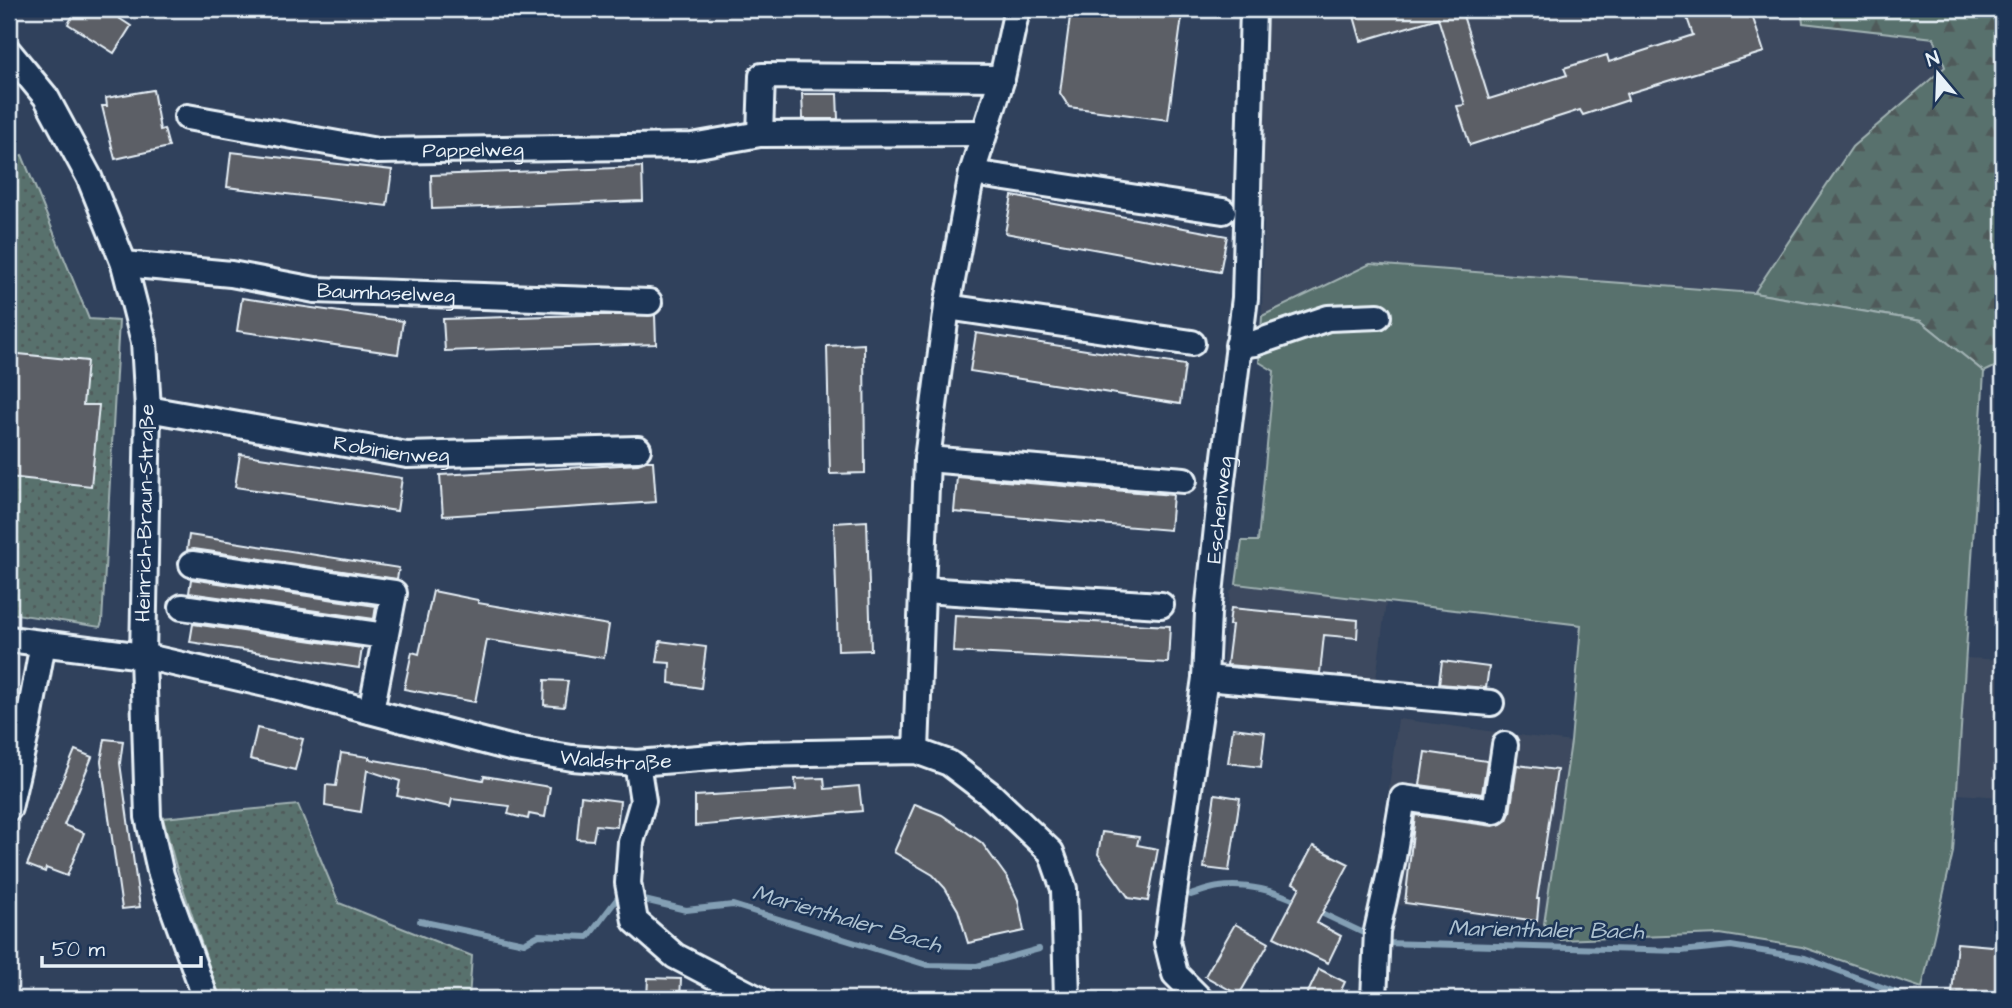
<svg xmlns="http://www.w3.org/2000/svg" width="2012" height="1008" font-family="'Architects Daughter',sans-serif">
  <style>
    .built { fill: #3d4a5f }
    .grass { fill: url(#grass-dots); stroke: #a0b1b2; stroke-width: 2 }
    .forest { fill: url(#forest-firs); stroke: #a0b1b2; stroke-width: 2 }
    .park { fill: #59716d; stroke: #a0b1b2; stroke-width: 2 }
    .lines { fill: none; stroke-linecap: round; stroke-linejoin: round }
    .stream { stroke: #839fb4; stroke-width: 6 }
    .building { fill: #5b5e66; stroke: #e8f1f8; stroke-width: 2 }
    .minor-casing { stroke: #e8f1f8; stroke-width: 30 }
    .minor { stroke: #1d3557; stroke-width: 24 }
    .labels { text-anchor: middle; dominant-baseline: central; stroke-width: 5; stroke-linejoin: round; paint-order: stroke }
    .street-label { font-size: 21px; fill: #e8f1f8; stroke: #1d3557 }
    .water-label { font-size: 23px; font-style: italic; fill: #adc1d0; stroke: #1d3557 }
  </style>
  <defs>
    <pattern id="grass-dots" width="8" height="8" patternUnits="userSpaceOnUse" patternTransform="scale(1.75)"><rect width="8" height="8" fill="#59716d"/><path d="M2 2h.1M6 6h.1" fill="none" stroke="#4f5a5a" stroke-width="1.8" stroke-linecap="round"/></pattern>
    <pattern id="forest-firs" width="22" height="20" patternUnits="userSpaceOnUse" patternTransform="scale(1.75)"><rect width="22" height="20" fill="#59716d"/><path d="M5 1l3.5 6h-7zM16 11l3.5 6h-7z" fill="#4f5a5a"/></pattern>
  </defs>
  <rect width="100%" height="100%" fill="#30415c"/>
  <filter id="ink" filterUnits="userSpaceOnUse"><feTurbulence type="fractalNoise" baseFrequency=".0143" numOctaves="2"/><feDisplacementMap in="SourceGraphic" scale="14" xChannelSelector="R" yChannelSelector="G"/><feConvolveMatrix kernelMatrix="1 2 1 2 8 2 1 2 1" color-interpolation-filters="sRGB"/></filter>
  <g filter="url(#ink)">
    <g class="built">
      <polygon points="1266,9 1831,9 1833,26 1935,38 1945,67 1921,321 1754,293 1370,264 1262,316 1264,223 1262,147"/>
      <polygon points="1236,584 1386,602 1376,679 1350,687 1222,670 1230,592"/>
      <polygon points="1966,658 2003,660 2003,797 1957,794"/>
      <polygon points="1398,719 1571,742 1544,924 1374,902"/>
    </g>
    <g class="grass">
      <polygon points="22,155 89,319 119,321 102,622 100,627 9,613 9,160"/>
      <polygon points="298,805 339,903 472,956 469,999 220,999 176,867 163,818"/>
    </g>
    <polygon class="forest" points="1801,9 2003,9 2003,363 1984,372 1921,321 1754,293 1852,147 1945,67 1934,38 1803,23"/>
    <polygon class="park" points="1370,264 1754,293 1921,321 1984,372 1953,852 1922,988 1802,947 1720,934 1559,940 1544,924 1571,742 1581,625 1236,584 1242,541 1258,541 1274,371 1259,362 1262,316"/>
    <g class="lines">
      <g class="stream">
        <path d="M1191,895C1200,892 1210,888 1219,887C1245,883 1277,891 1301,903"/>
        <polyline points="644,900 686,910 733,905 927,965 977,966 1039,949"/>
        <polyline points="1317,911 1370,936"/>
        <polyline points="420,921 524,943 539,935 588,937 617,899"/>
        <polyline points="1383,943 1681,951 1731,946 1805,958 1895,992 1904,999"/>
      </g>
    </g>
    <g class="building">
      <polygon points="77,9 105,9 131,26 114,53 68,24"/>
      <polygon points="1071,9 1183,9 1168,120 1069,107 1060,93"/>
      <polygon points="1352,9 1461,9 1489,99 1567,75 1564,68 1607,55 1609,62 1693,35 1684,9 1750,9 1764,52 1626,94 1628,100 1583,115 1580,110 1470,145 1457,106 1465,105 1438,18 1361,41"/>
      <polygon points="153,90 160,130 164,129 169,147 115,159 102,106 107,106 106,98"/>
      <polygon points="802,94 837,94 838,119 803,119"/>
      <polygon points="231,152 392,170 387,206 227,187"/>
      <polygon points="642,167 643,201 432,209 431,175"/>
      <polygon points="1012,196 1227,236 1220,272 1005,233"/>
      <polygon points="242,298 403,321 398,354 237,331"/>
      <polygon points="584,315 655,315 656,344 445,351 443,319"/>
      <polygon points="976,333 1185,365 1180,404 970,371"/>
      <polygon points="864,344 865,473 830,474 827,346"/>
      <polygon points="9,353 87,361 83,405 99,405 91,486 9,477"/>
      <polygon points="240,454 402,478 397,511 235,487"/>
      <polygon points="646,461 653,461 656,502 443,516 440,475 638,464"/>
      <polygon points="957,477 1173,495 1170,530 954,512"/>
      <polygon points="867,521 871,650 838,651 834,523"/>
      <polygon points="189,535 399,568 397,579 194,549 187,550"/>
      <polygon points="191,579 376,606 374,619 189,593"/>
      <polygon points="433,591 478,600 478,603 609,625 604,658 487,640 475,702 404,689 412,652 419,654"/>
      <polygon points="1231,608 1358,620 1357,638 1324,635 1320,673 1227,665 1232,625 1229,625"/>
      <polygon points="955,615 1170,626 1168,663 953,652"/>
      <polygon points="193,624 362,648 359,668 190,642"/>
      <polygon points="660,641 706,647 701,688 669,683 670,663 657,662"/>
      <polygon points="1442,661 1489,667 1486,688 1439,684"/>
      <polygon points="545,680 568,681 564,707 544,705"/>
      <polygon points="257,728 303,739 295,770 250,759"/>
      <polygon points="1233,728 1265,732 1261,767 1228,763"/>
      <polygon points="105,739 123,741 120,763 140,907 122,909 101,761"/>
      <polygon points="75,750 92,757 64,825 84,833 67,876 46,868 45,872 27,865"/>
      <polygon points="1425,752 1487,761 1482,794 1420,785"/>
      <polygon points="341,753 369,757 369,759 483,780 484,776 550,787 545,817 529,814 528,819 508,814 510,806 452,799 450,807 397,796 400,781 367,770 361,812 325,806 326,785 336,786"/>
      <polygon points="1517,765 1557,770 1537,899 1539,899 1537,921 1405,903 1415,815 1493,826 1501,824 1507,820 1510,813"/>
      <polygon points="824,778 825,789 859,786 862,811 695,826 695,796 796,790 795,779"/>
      <polygon points="1215,794 1240,798 1229,871 1204,868"/>
      <polygon points="581,796 620,801 617,827 596,825 593,840 577,839"/>
      <polygon points="915,804 942,815 982,843 1008,879 1018,900 1024,931 968,943 958,910 945,888 933,875 894,852"/>
      <polygon points="1102,832 1139,837 1137,845 1158,849 1148,901 1129,898 1098,854"/>
      <polygon points="1313,846 1349,864 1317,923 1341,936 1328,963 1274,937 1300,887 1293,883"/>
      <polygon points="1235,924 1269,943 1239,995 1205,976"/>
      <polygon points="1957,943 2003,947 2003,998 1952,993"/>
      <polygon points="1319,969 1345,982 1337,999 1305,999"/>
      <polygon points="648,978 681,979 680,999 647,999"/>
    </g>
    <g class="lines">
      <g class="minor-casing">
        <g id="minor">
          <polyline points="9,52 46,97 89,177 124,264 144,342 148,409 143,656 148,817 161,875 206,999"/>
          <path id="s1" d="M187,117L377,151L692,146L760,134L984,133"/>
          <polyline points="760,134 762,76 1002,78"/>
          <polyline points="972,173 1223,211"/>
          <path id="s2" d="M124,264L231,274L315,290L649,302"/>
          <polyline points="947,307 1192,343"/>
          <polyline points="1238,345 1255,343 1328,318 1378,316"/>
          <path id="s3" d="M148,409L407,455L638,449"/>
          <polyline points="927,459 1184,480"/>
          <polyline points="192,564 394,593 371,711"/>
          <polyline points="923,590 1161,605"/>
          <polyline points="182,607 385,636"/>
          <path id="s4" d="M9,639L143,656L274,686L510,748L572,758L637,763L749,754L916,751L949,763L991,795L1051,852L1064,889L1067,999"/>
          <polyline points="1205,678 1491,703"/>
          <polyline points="916,751 927,459 947,307 972,173 1002,78 1017,9"/>
          <polyline points="637,763 643,801 631,842 628,883 635,921 675,956 758,999"/>
          <polyline points="9,808 28,725 43,643"/>
          <path id="s5" d="M1200,999L1175,974L1167,942L1205,678L1208,613L1222,480L1245,298L1253,9"/>
          <polyline points="1374,999 1377,931 1392,863 1403,798 1495,811 1505,745"/>
        </g>
      </g>
      <use href="#minor" class="minor"/>
    </g>
  </g>
  <g class="labels">
    <g class="street-label">
      <text stroke="none"><textPath href="#s1" startOffset="289">Pappelweg</textPath></text>
      <text stroke="none"><textPath href="#s2" startOffset="264">Baumhaselweg</textPath></text>
      <text stroke="none"><textPath href="#s3" startOffset="247">Robinienweg</textPath></text>
      <text stroke="none"><textPath href="#s5" startOffset="504">Eschenweg</textPath></text>
      <text transform="translate(145 513) rotate(-89)">Heinrich-Braun-Straße</text>
      <text stroke="none"><textPath href="#s4" startOffset="620">Waldstraße</textPath></text>
    </g>
    <g class="water-label">
      <text transform="translate(847 919) rotate(16)">Marienthaler Bach</text>
      <text transform="translate(1546 930) rotate(1)">Marienthaler Bach</text>
    </g>
  </g>
  <rect width="2012" height="1008" fill="none" stroke="#1d3557" stroke-width="35"/>
  <rect x="18" y="18" width="1977" height="973" fill="none" stroke="#e8f1f8" stroke-width="2.5" filter="url(#ink)"/>
  <g transform="translate(1938 74) rotate(341)" stroke="#1d3557" stroke-width="5" paint-order="stroke">
  <path d="M0-5L12 26L0 18L-12 26Z" fill="#e8f1f8"/>
  <text y="-10" font-size="19" font-weight="bold" text-anchor="middle" fill="#e8f1f8">N</text>
  </g>
  <path d="M42 956v10h159v-10" fill="none" stroke="#e8f1f8" stroke-width="3.5"/>
  <text x="52" y="956" font-size="21" fill="#e8f1f8" stroke="#1d3557" stroke-width="5" paint-order="stroke">50 m</text>
</svg>
